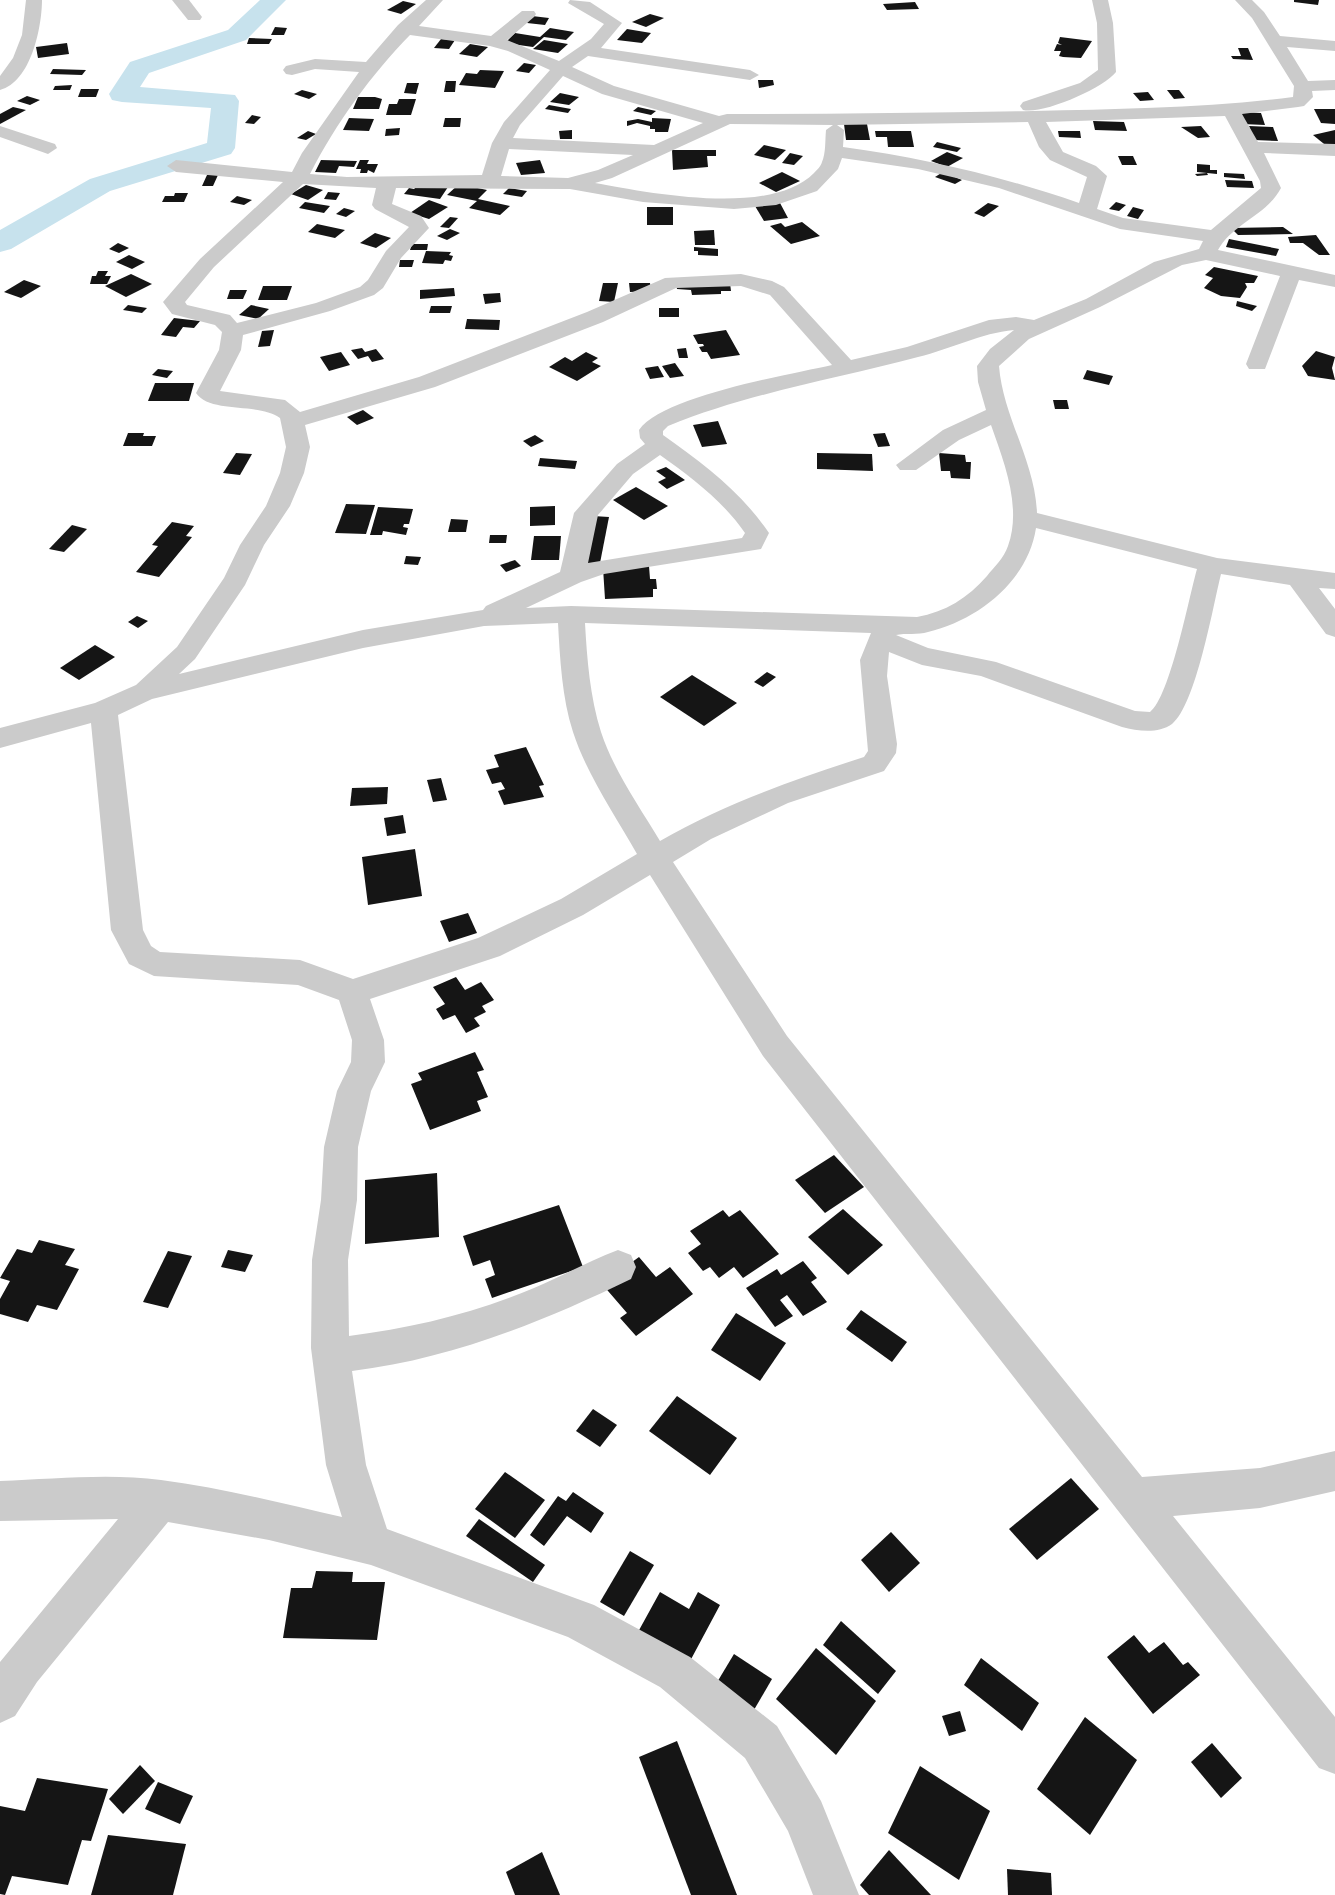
<svg xmlns="http://www.w3.org/2000/svg" width="1335" height="1895" font-family="'Sofia Sans Condensed',sans-serif">
  <style>
    .lines { fill: none; stroke-linecap: round; stroke-linejoin: round }
    .river { fill: #c7e2ed; fill-rule: evenodd }
    .building { fill: #151515 }
    .street { fill: #cbcbcb; fill-rule: evenodd }
  </style>
  <rect width="100%" height="100%" fill="#fff"/>
  <g class="lines">
    <polygon class="river" points="260,0 286,0 246,40 149,73 140,87 235,95 239,101 235,148 231,154 110,191 11,249 0,252 0,230 90,179 207,143 211,108 122,102 112,100 109,94 130,62 228,30"/>
  </g>
  <g class="building">
    <polygon points="1294,0 1319,0 1318,5 1294,2"/>
    <polygon points="403,1 416,4 401,14 387,10"/>
    <polygon points="915,2 919,9 887,10 883,4"/>
    <polygon points="650,14 664,18 646,27 632,22"/>
    <polygon points="532,16 549,18 545,25 527,23"/>
    <polygon points="275,27 287,28 284,35 271,35"/>
    <polygon points="550,28 574,32 566,40 544,37 533,47 505,43 515,33 540,37"/>
    <polygon points="627,29 651,33 642,43 617,40"/>
    <polygon points="1060,37 1092,41 1081,58 1063,57 1059,56 1061,51 1054,51 1057,44 1062,45 1058,43"/>
    <polygon points="249,38 272,39 269,44 247,44"/>
    <polygon points="441,39 455,40 449,49 434,48"/>
    <polygon points="544,40 568,44 558,53 533,49"/>
    <polygon points="67,43 69,54 38,58 36,47"/>
    <polygon points="470,44 488,47 477,57 459,54"/>
    <polygon points="1238,48 1248,48 1253,60 1233,59 1231,56 1241,56"/>
    <polygon points="524,63 536,65 529,73 516,71"/>
    <polygon points="53,69 86,70 82,75 50,74"/>
    <polygon points="480,70 504,71 495,88 459,85 466,73 477,74"/>
    <polygon points="758,80 773,80 774,85 759,88"/>
    <polygon points="446,81 456,81 455,92 444,92"/>
    <polygon points="407,83 419,83 416,94 404,93"/>
    <polygon points="72,85 70,90 53,90 55,86"/>
    <polygon points="81,89 99,89 96,97 78,97"/>
    <polygon points="302,90 317,94 309,99 294,94"/>
    <polygon points="1167,90 1179,90 1185,98 1174,99"/>
    <polygon points="1148,92 1154,100 1140,101 1133,93"/>
    <polygon points="560,93 579,97 569,105 550,102"/>
    <polygon points="27,96 40,100 30,105 17,101"/>
    <polygon points="358,97 375,97 382,99 379,109 353,109"/>
    <polygon points="399,99 416,99 411,115 386,115 389,104 397,104"/>
    <polygon points="549,105 571,109 568,113 545,109"/>
    <polygon points="13,107 26,110 0,124 0,114"/>
    <polygon points="638,107 656,111 651,115 633,111"/>
    <polygon points="1314,109 1335,109 1335,124 1321,123"/>
    <polygon points="1238,112 1261,113 1265,125 1242,124"/>
    <polygon points="252,115 261,117 254,124 245,123"/>
    <polygon points="349,118 374,119 369,131 343,130"/>
    <polygon points="445,118 461,118 460,127 443,127"/>
    <polygon points="652,118 671,119 668,132 655,132 655,129 650,129 650,126 637,123 627,126 627,121 638,119 652,122"/>
    <polygon points="1093,121 1124,122 1127,131 1095,130"/>
    <polygon points="844,124 867,124 870,140 846,140"/>
    <polygon points="1201,126 1210,137 1198,138 1181,127"/>
    <polygon points="1249,126 1273,127 1278,141 1254,140"/>
    <polygon points="400,128 399,135 385,136 386,129"/>
    <polygon points="572,130 572,139 560,139 559,131"/>
    <polygon points="1335,130 1335,147 1329,148 1313,135"/>
    <polygon points="308,131 316,134 306,140 297,138"/>
    <polygon points="875,131 911,131 914,147 888,147 887,137 876,137"/>
    <polygon points="1058,131 1080,131 1081,138 1059,137"/>
    <polygon points="937,142 961,148 957,152 933,147"/>
    <polygon points="764,145 786,150 775,160 754,155"/>
    <polygon points="672,150 716,150 716,156 707,156 708,167 673,170"/>
    <polygon points="947,152 963,158 947,167 931,161"/>
    <polygon points="790,153 803,156 794,165 782,163"/>
    <polygon points="1118,156 1133,156 1137,165 1122,165"/>
    <polygon points="321,160 357,161 354,167 339,166 336,173 315,172"/>
    <polygon points="360,160 369,160 367,164 378,164 374,173 368,170 367,173 360,173 361,169 356,169"/>
    <polygon points="540,160 545,173 521,175 516,163"/>
    <polygon points="1197,164 1210,165 1210,170 1217,170 1217,174 1207,173 1208,175 1197,176 1195,174 1207,173 1197,172"/>
    <polygon points="782,172 800,181 776,192 759,183"/>
    <polygon points="943,172 962,180 955,184 935,177"/>
    <polygon points="1224,173 1244,174 1245,179 1224,177"/>
    <polygon points="207,175 218,175 213,186 202,186"/>
    <polygon points="1225,180 1252,181 1254,188 1227,187"/>
    <polygon points="459,184 487,190 478,199 510,206 500,215 469,208 477,201 447,195"/>
    <polygon points="306,185 323,190 308,200 291,194"/>
    <polygon points="417,186 448,187 440,199 404,194 409,188 414,189"/>
    <polygon points="509,188 527,191 522,197 503,194"/>
    <polygon points="328,192 340,193 336,200 324,199"/>
    <polygon points="175,193 188,193 184,202 162,202 165,196 174,196"/>
    <polygon points="237,196 252,200 244,205 230,202"/>
    <polygon points="429,200 448,207 429,219 410,213"/>
    <polygon points="305,202 330,206 324,213 299,208"/>
    <polygon points="1116,202 1126,205 1119,211 1109,209"/>
    <polygon points="780,203 788,218 764,221 755,206"/>
    <polygon points="988,203 999,206 984,217 974,213"/>
    <rect x="647" y="207" width="26" height="18"/>
    <polygon points="1133,207 1144,210 1138,219 1127,216"/>
    <polygon points="344,208 355,211 346,217 336,214"/>
    <polygon points="450,217 458,218 449,228 440,227"/>
    <polygon points="802,222 820,236 791,244 770,226 781,223 785,227"/>
    <polygon points="317,224 345,230 335,238 308,232"/>
    <polygon points="1283,227 1293,234 1238,235 1231,228"/>
    <polygon points="450,229 460,233 447,240 437,236"/>
    <polygon points="714,230 715,245 695,245 694,231"/>
    <polygon points="375,233 391,238 376,248 360,243"/>
    <polygon points="1316,235 1330,255 1319,255 1303,243 1290,243 1288,237"/>
    <polygon points="1229,239 1279,249 1276,256 1226,247"/>
    <polygon points="118,243 129,248 119,253 109,249"/>
    <polygon points="412,244 428,244 427,250 410,250"/>
    <polygon points="694,247 718,249 718,256 698,255 698,251 694,251"/>
    <polygon points="426,251 451,252 449,255 453,256 451,261 445,260 443,264 422,263"/>
    <polygon points="129,255 145,262 132,269 116,262"/>
    <polygon points="400,260 414,260 412,267 399,267"/>
    <polygon points="1214,267 1258,276 1254,283 1245,283 1247,287 1240,298 1221,296 1204,288 1213,278 1205,275"/>
    <polygon points="98,271 108,271 105,276 111,276 107,284 90,284 92,276 96,276"/>
    <polygon points="131,274 152,284 126,297 105,286"/>
    <polygon points="24,280 41,286 21,298 4,292"/>
    <polygon points="603,283 618,283 614,302 599,301"/>
    <polygon points="629,283 650,283 651,291 630,292"/>
    <polygon points="676,283 730,283 731,291 721,291 721,294 692,295 691,290 677,289"/>
    <polygon points="263,286 292,286 287,300 258,300"/>
    <polygon points="454,288 455,296 420,299 420,290"/>
    <polygon points="230,290 247,290 243,299 227,299"/>
    <polygon points="500,293 501,302 485,304 483,294"/>
    <polygon points="1237,301 1257,306 1252,311 1236,306"/>
    <polygon points="128,305 147,308 142,313 123,310"/>
    <polygon points="251,305 269,309 258,319 239,315"/>
    <polygon points="431,306 452,306 450,313 429,313"/>
    <rect x="659" y="308" width="20" height="9"/>
    <polygon points="174,318 200,321 194,328 183,327 176,337 161,335"/>
    <polygon points="467,319 500,320 499,330 465,329"/>
    <polygon points="274,330 270,346 258,347 262,331"/>
    <polygon points="726,330 740,355 711,359 707,352 702,352 699,347 704,346 703,344 698,344 693,335"/>
    <polygon points="362,348 365,352 376,349 384,359 372,362 368,356 358,359 351,350"/>
    <polygon points="686,348 688,358 679,358 677,349"/>
    <polygon points="1316,351 1335,357 1332,368 1335,380 1308,376 1302,366"/>
    <polygon points="341,352 350,365 329,371 320,357"/>
    <polygon points="586,352 598,358 592,362 601,366 577,381 549,367 565,357 572,361"/>
    <polygon points="675,363 684,376 670,378 662,366"/>
    <polygon points="658,366 664,377 650,379 645,368"/>
    <polygon points="158,369 173,371 167,378 152,375"/>
    <polygon points="1087,370 1113,376 1109,385 1083,379"/>
    <polygon points="155,383 194,383 189,401 148,401"/>
    <polygon points="1053,400 1067,400 1069,409 1055,409"/>
    <polygon points="363,410 374,418 357,425 347,417"/>
    <polygon points="718,421 727,444 702,447 693,425"/>
    <polygon points="128,433 144,433 143,436 156,436 152,446 123,446"/>
    <polygon points="885,433 890,446 878,447 873,434"/>
    <polygon points="535,435 544,441 531,447 523,441"/>
    <polygon points="236,453 252,454 240,475 223,473"/>
    <polygon points="817,453 872,454 873,471 817,469"/>
    <polygon points="939,453 965,455 966,462 971,462 970,479 951,478 950,471 941,471"/>
    <polygon points="540,458 577,461 575,469 538,466"/>
    <polygon points="666,467 685,480 667,489 658,482 666,478 656,471"/>
    <polygon points="636,487 668,506 644,520 613,500"/>
    <polygon points="346,504 375,505 366,534 335,533"/>
    <polygon points="555,506 555,525 530,526 530,507"/>
    <polygon points="378,507 413,509 409,524 404,524 403,527 408,528 406,535 383,531 382,535 370,535"/>
    <polygon points="593,516 609,517 600,563 584,563"/>
    <polygon points="451,519 468,520 466,532 448,532"/>
    <polygon points="172,522 194,526 186,536 192,537 159,577 136,572 158,546 152,545"/>
    <polygon points="72,525 87,529 64,552 49,549"/>
    <polygon points="490,535 507,535 506,543 489,543"/>
    <polygon points="534,536 561,536 559,560 531,560"/>
    <polygon points="406,556 421,557 418,565 404,564"/>
    <polygon points="515,560 521,566 506,572 500,565"/>
    <polygon points="649,566 650,579 656,579 657,589 653,589 653,597 605,599 603,568"/>
    <polygon points="137,616 148,621 138,628 128,622"/>
    <polygon points="95,645 115,657 79,680 60,668"/>
    <polygon points="767,672 776,677 763,687 754,682"/>
    <polygon points="692,675 737,703 704,726 660,697"/>
    <polygon points="526,747 544,785 539,786 544,797 504,805 498,791 505,789 501,782 492,784 486,770 499,767 494,755"/>
    <polygon points="441,778 447,800 433,802 427,780"/>
    <polygon points="388,787 387,804 350,806 352,788"/>
    <polygon points="403,815 406,833 387,836 384,818"/>
    <polygon points="415,849 422,896 368,905 362,857"/>
    <polygon points="468,913 477,933 449,942 440,921"/>
    <polygon points="456,977 465,990 481,982 494,1000 482,1006 486,1012 474,1018 480,1026 466,1033 455,1015 443,1020 436,1009 445,1004 433,987"/>
    <polygon points="475,1052 484,1070 477,1072 488,1097 477,1101 481,1111 430,1130 411,1084 422,1080 418,1073"/>
    <polygon points="834,1155 864,1187 825,1213 795,1180"/>
    <polygon points="437,1173 439,1237 365,1244 365,1180"/>
    <polygon points="559,1205 583,1267 492,1298 485,1279 495,1275 490,1260 473,1266 463,1236"/>
    <polygon points="843,1209 883,1245 848,1275 808,1237"/>
    <polygon points="723,1210 729,1217 740,1210 779,1254 743,1278 734,1267 719,1278 710,1267 703,1271 688,1253 701,1244 690,1231"/>
    <polygon points="39,1240 75,1249 65,1265 79,1269 57,1310 37,1305 28,1322 0,1314 0,1299 10,1281 0,1278 17,1249 32,1253"/>
    <polygon points="228,1250 253,1255 245,1272 221,1267"/>
    <polygon points="168,1251 192,1256 168,1308 143,1302"/>
    <polygon points="639,1257 656,1277 670,1267 693,1294 636,1336 620,1318 627,1313 602,1284"/>
    <polygon points="803,1261 817,1278 811,1282 827,1302 803,1316 787,1295 780,1300 793,1316 775,1327 746,1288 777,1269 781,1275"/>
    <polygon points="861,1310 907,1342 892,1362 846,1329"/>
    <polygon points="736,1313 786,1343 760,1381 711,1350"/>
    <polygon points="677,1396 737,1438 710,1475 649,1431"/>
    <polygon points="593,1409 617,1425 600,1447 576,1431"/>
    <polygon points="505,1472 545,1500 515,1538 475,1509"/>
    <polygon points="1071,1478 1099,1509 1037,1560 1009,1529"/>
    <polygon points="573,1492 604,1513 591,1533 567,1516 544,1546 530,1535 558,1496 566,1501"/>
    <polygon points="479,1519 545,1565 533,1582 466,1536"/>
    <polygon points="891,1532 920,1563 889,1592 861,1560"/>
    <polygon points="630,1551 654,1565 624,1616 600,1602"/>
    <polygon points="316,1571 353,1572 352,1582 385,1582 377,1640 283,1638 291,1588 312,1588"/>
    <polygon points="660,1592 689,1609 698,1592 720,1605 689,1663 638,1632"/>
    <polygon points="841,1621 896,1671 878,1694 823,1645"/>
    <polygon points="1134,1635 1149,1653 1164,1642 1183,1665 1188,1662 1200,1675 1153,1714 1107,1657"/>
    <polygon points="816,1648 876,1701 836,1755 776,1699"/>
    <polygon points="734,1654 772,1679 751,1715 713,1689"/>
    <polygon points="981,1658 1039,1703 1022,1731 964,1685"/>
    <polygon points="960,1711 966,1731 949,1736 942,1716"/>
    <polygon points="1085,1717 1137,1760 1090,1835 1037,1789"/>
    <polygon points="677,1741 737,1895 691,1895 639,1757"/>
    <polygon points="1212,1743 1242,1778 1221,1798 1191,1762"/>
    <polygon points="140,1765 155,1781 123,1814 109,1799"/>
    <polygon points="920,1766 990,1811 959,1880 888,1833"/>
    <polygon points="37,1778 108,1789 91,1841 82,1840 68,1885 12,1876 5,1895 0,1894 0,1806 25,1811"/>
    <polygon points="158,1782 193,1796 180,1824 145,1809"/>
    <polygon points="108,1835 186,1844 173,1895 91,1895"/>
    <polygon points="889,1850 931,1895 869,1895 860,1885"/>
    <polygon points="542,1852 560,1895 515,1895 506,1872"/>
    <polygon points="1007,1869 1051,1873 1052,1895 1008,1895"/>
  </g>
  <g class="lines">
    <g class="street">
      <path d="M26,0H42C42,27 31,82 0,90V76L13,58L22,35Z"/>
      <polygon points="172,0 189,0 202,17 200,20 188,20"/>
      <path d="M426,0H443L419,26L491,36L522,11H534L536,14L534,17L507,40L559,61L591,39L604,24L568,3L570,0L590,2L622,23L601,48L750,70L759,75L750,80L588,56L572,67L614,86L719,116L727,114C829,114 931,113 1033,111C1120,109 1206,108 1293,97L1294,86L1252,18L1235,0H1252L1264,12L1280,36L1335,41V51L1287,47L1308,81L1335,80V90L1312,91L1313,97L1304,106L1298,107L1242,114L1258,142L1335,144V156L1264,153L1281,188C1267,215 1232,224 1218,250L1335,275V287L1299,280L1265,369H1249L1246,364L1280,276L1206,260L1182,265L1100,307L1029,339L999,366C1003,417 1035,461 1037,513L1217,558L1335,573V589L1319,588L1335,609V637L1326,634L1290,585L1221,574C1213,606 1196,705 1172,724C1158,734 1138,731 1122,727L981,676L922,665L889,652L887,676L897,744L896,753L884,771L788,803L711,839L673,862L787,1036L1142,1477L1260,1468L1335,1451V1491L1260,1508L1173,1516L1335,1717V1774L1319,1768L763,1056L650,875L583,915L500,956L370,999L384,1040L385,1062L371,1091L358,1147L357,1200L348,1260L349,1336C413,1328 475,1313 534,1288C562,1276 589,1261 618,1250L631,1255L636,1267L631,1279C542,1322 451,1359 352,1371L366,1465L387,1529L594,1605L690,1657L777,1726L821,1801L859,1895H813L788,1831L745,1758L660,1687L568,1637L371,1565L269,1540L168,1522L37,1682L15,1716L0,1723V1662L118,1519L0,1521V1481C53,1479 109,1473 161,1480C222,1488 282,1503 342,1517L326,1465L311,1348L312,1260L321,1200L324,1147L337,1091L351,1062L352,1040L339,1000L298,985L154,976L129,964L111,930L91,723L0,748V728L95,703L136,685L177,647L224,578L240,545L266,506L280,473L286,447L280,418C258,402 210,414 196,393L219,350L222,332L215,325L172,314L163,302L200,259L283,182L176,172L167,166L176,160L292,172L302,153L359,72L315,69L292,75L286,74L283,70L286,66L315,59L366,62L398,25ZM410,35L490,46L508,51L550,70L504,122L492,143L482,175L347,177L310,174C336,123 371,75 410,35ZM563,76L602,94L703,123L654,145L513,138L520,125ZM1225,116L1260,181L1261,188L1211,230L1123,218L1097,209L1107,176L1096,166L1063,152L1046,122ZM1028,122L1039,147L1050,160L1087,177L1079,203C1001,176 924,158 843,147L844,130L837,125ZM730,124L833,125L826,130C825,140 826,153 822,162C821,166 817,170 814,173C771,217 650,193 595,183L612,178ZM509,149L633,155L598,170L568,178L501,176ZM842,158L918,169L999,188L1120,229L1203,241L1199,249L1154,262L1086,299L1034,320L1016,317L989,320L907,347L851,360L784,287L772,281L741,274L665,278L587,312L419,377L300,412L285,400L220,391L241,350L243,335L330,311L374,295L383,288L401,258L429,228L421,216L392,204L396,188L570,189L643,202L734,209L776,205L817,191L838,169ZM303,184L376,188L372,205L375,209L409,227L386,251L368,280L360,287L316,303L237,323L230,315L187,305L185,302L214,267ZM741,286L770,295L832,365C788,375 663,396 639,430L640,438L645,444L617,464L574,513L560,572L486,606L483,610L363,630L179,674L195,659L245,585L264,545L290,506L304,473L310,447L305,425L435,387L603,322L676,288ZM1014,330L990,349L977,366L978,382L986,410L943,430L896,465L900,470H916L959,440L991,425C1004,462 1022,507 1008,546C1004,558 994,567 987,576C968,598 945,612 917,617L571,606L526,608L581,582L604,574L761,549L769,533C741,492 704,464 663,435V431L668,426C749,393 835,379 918,357C951,349 981,333 1014,330ZM660,455C691,477 723,501 745,533L742,538L588,563L598,515L633,474ZM1036,528L1197,569C1189,597 1170,697 1150,712L1135,711L996,662L928,648L896,635C905,633 918,635 928,632C978,620 1028,581 1036,528ZM558,623C560,659 562,698 573,732C587,775 615,815 637,854L561,899L478,938L353,979L300,960L160,952L151,946L143,930L118,715L152,699L363,648L484,626ZM585,623L871,633L860,660L868,751L864,757C793,780 724,804 660,841C639,806 614,771 601,732C590,697 587,659 585,623Z"/>
      <path d="M1092,0H1108L1113,23L1116,72C1104,88 1042,115 1023,110L1020,106L1023,102L1080,83L1098,70L1097,23Z"/>
      <polygon points="0,126 55,144 57,148 48,154 0,137"/>
    </g>
  </g>
</svg>
